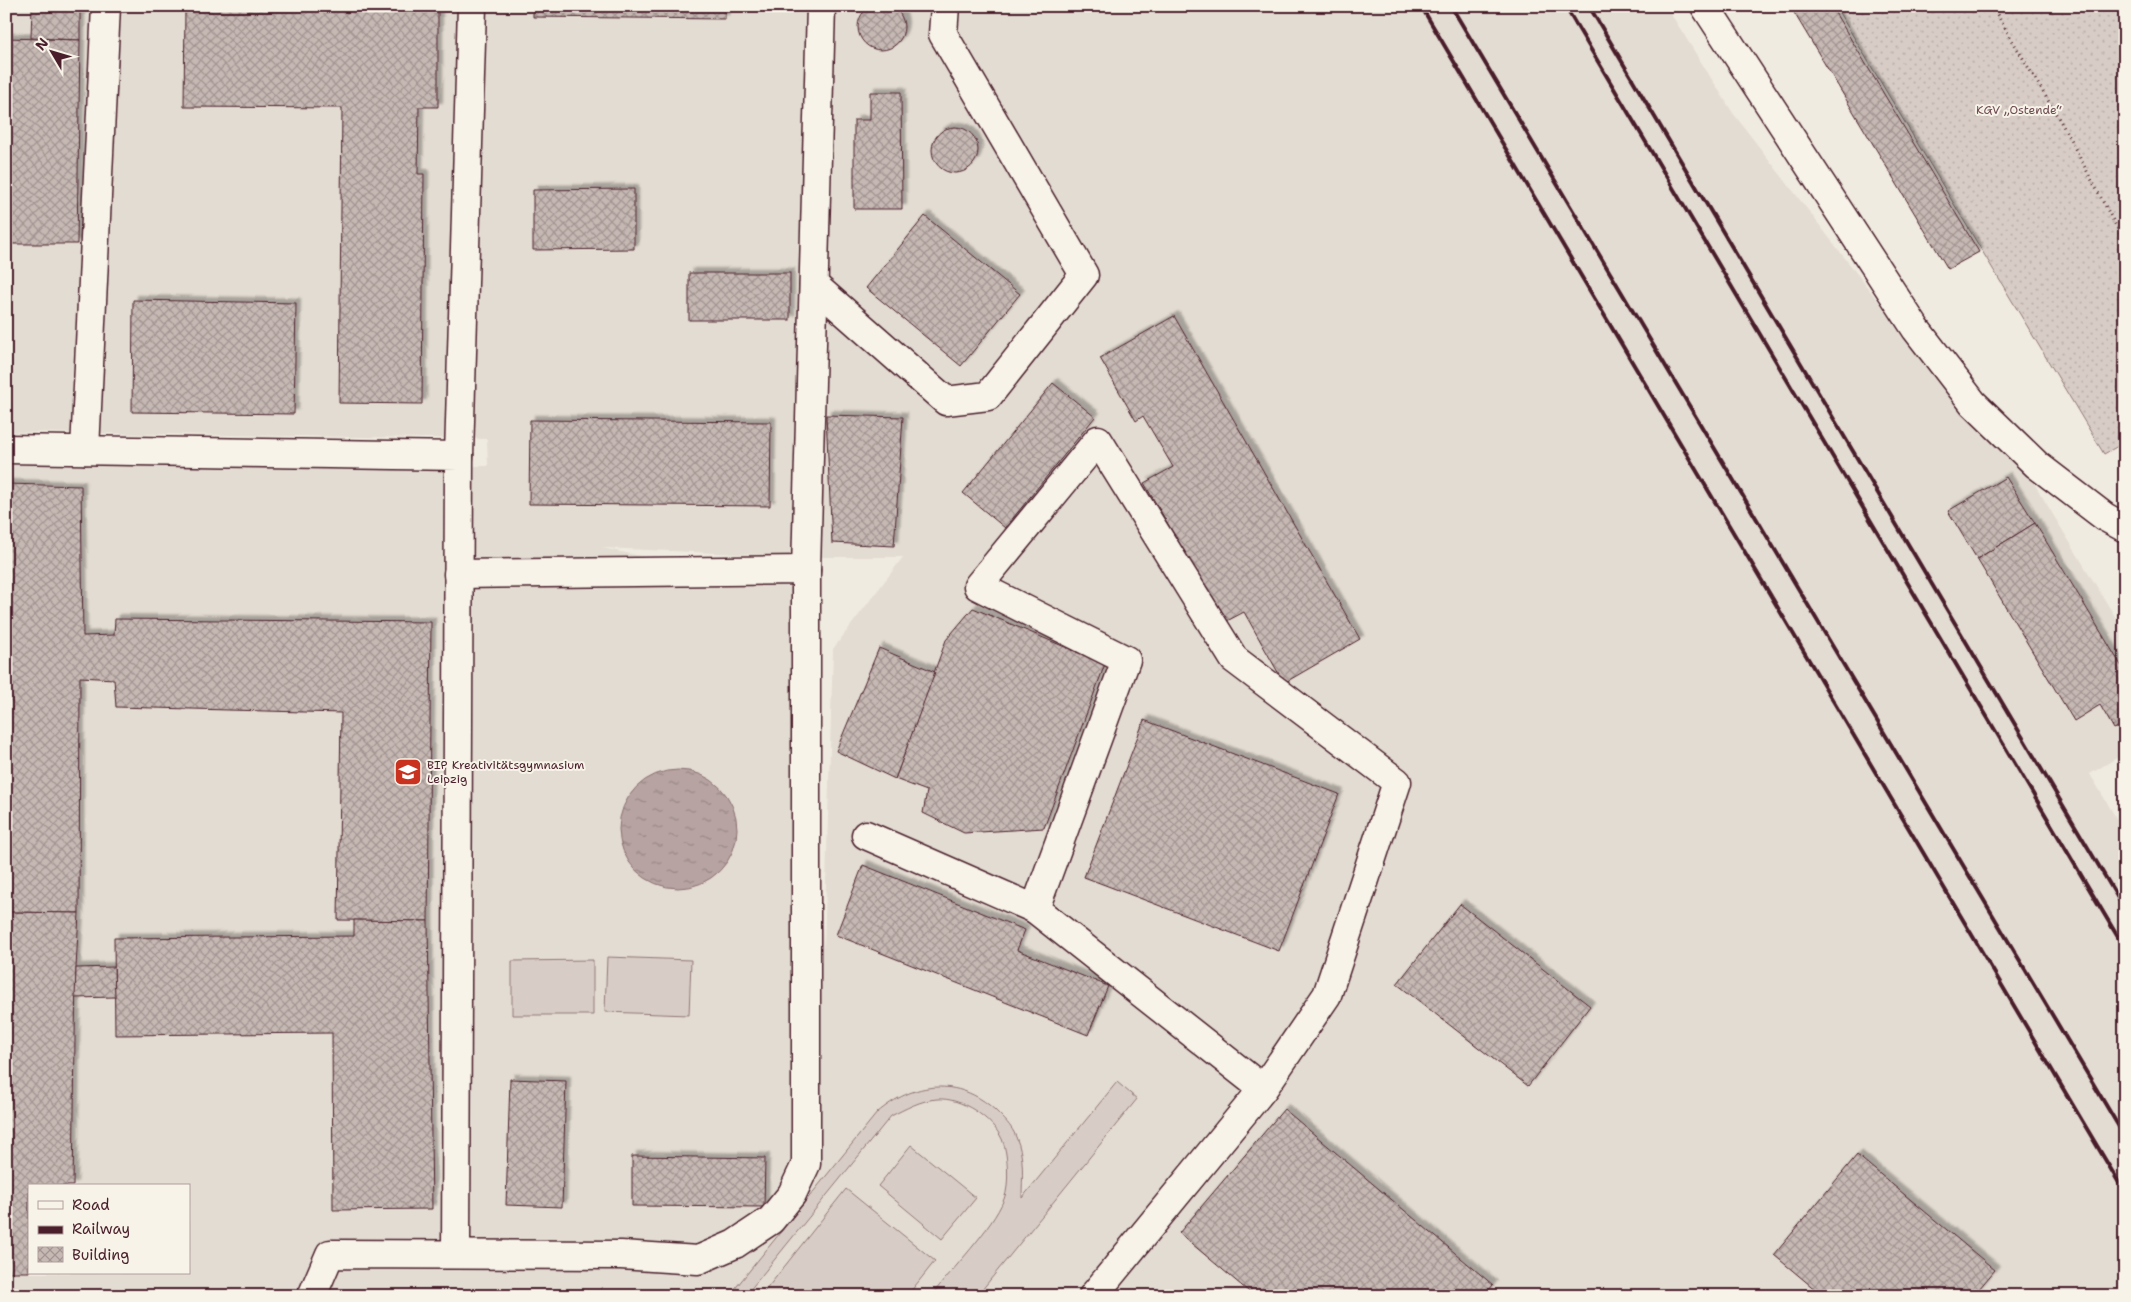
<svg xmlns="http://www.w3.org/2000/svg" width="2131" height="1302" font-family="'Shantell Sans',sans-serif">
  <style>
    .built { fill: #e3dcd2; fill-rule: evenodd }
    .grass { fill: url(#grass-dots); stroke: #917678 }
    .pitch { fill: #d8cdc6; stroke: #917678 }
    .water { fill: url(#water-ripples); stroke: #8b6f72 }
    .building { fill: url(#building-cross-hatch); stroke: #4a1f2b; filter: url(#shadow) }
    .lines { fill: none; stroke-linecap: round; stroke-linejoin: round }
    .minor-casing { stroke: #4a1f2b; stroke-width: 31 }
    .path { stroke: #4a1f2b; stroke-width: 3; stroke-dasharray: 1 4; stroke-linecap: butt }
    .minor { stroke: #f7f3e8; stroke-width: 28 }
    .rail { stroke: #4a1f2b; stroke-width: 4 }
    .labels { text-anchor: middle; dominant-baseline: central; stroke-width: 4; stroke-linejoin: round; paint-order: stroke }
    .park-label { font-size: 12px; fill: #6e4a52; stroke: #f7f3e8 }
    .poi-label { font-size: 12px; fill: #4a1f2b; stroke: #f7f3e8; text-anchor: start }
  </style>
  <defs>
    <pattern id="grass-dots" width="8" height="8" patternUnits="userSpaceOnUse" patternTransform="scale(1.25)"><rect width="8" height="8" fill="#d8cdc6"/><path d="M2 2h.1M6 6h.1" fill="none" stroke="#bbb0aa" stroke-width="1.8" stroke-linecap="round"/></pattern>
    <pattern id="water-ripples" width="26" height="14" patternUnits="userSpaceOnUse" patternTransform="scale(1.25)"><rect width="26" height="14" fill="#b7a4a2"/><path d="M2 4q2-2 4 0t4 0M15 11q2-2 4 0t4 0" fill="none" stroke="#978584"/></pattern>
    <pattern id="building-cross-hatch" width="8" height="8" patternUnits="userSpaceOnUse" patternTransform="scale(1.25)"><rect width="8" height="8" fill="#c6b8b3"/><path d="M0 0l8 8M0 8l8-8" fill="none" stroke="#a39592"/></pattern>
    <filter id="shadow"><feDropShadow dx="4.5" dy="-4.5" stdDeviation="1" flood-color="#0004"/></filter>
  </defs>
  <rect width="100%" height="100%" fill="#f0ebe0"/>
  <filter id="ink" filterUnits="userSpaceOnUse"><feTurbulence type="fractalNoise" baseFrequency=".02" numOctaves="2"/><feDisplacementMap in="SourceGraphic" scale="10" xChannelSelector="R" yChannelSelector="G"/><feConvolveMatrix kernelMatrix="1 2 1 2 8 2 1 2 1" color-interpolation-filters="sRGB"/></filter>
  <g filter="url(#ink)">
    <path class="built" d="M6,6H1666L1733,113L1946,389L2026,470L2125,633V753L2090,774L2125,833V1296H6V470L9,465L488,466L487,439L6,432ZM602,548L807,557H903L833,649L824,949L795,588ZM29,1186H189V1273H29Z"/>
    <polygon class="grass" points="1835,6 2125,6 2125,442 2104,454"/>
    <g class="pitch">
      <polygon points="607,957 691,960 689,1015 605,1012"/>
      <polygon points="593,960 593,1015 512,1015 512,961"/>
      <path d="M1117,1082L1137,1099L977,1296H931C952,1269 992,1229 1004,1199C1010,1186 1008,1152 1002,1139C992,1118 961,1097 937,1099C921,1100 905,1109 891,1116L745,1296H729L877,1113C913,1082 958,1076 995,1110C1003,1118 1012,1126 1016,1137C1025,1157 1022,1177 1022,1198Z"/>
      <polygon points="911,1145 976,1198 942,1239 878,1186"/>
      <polygon points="846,1189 935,1261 907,1296 761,1296"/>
    </g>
    <circle class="water" cx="678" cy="829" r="59"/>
    <g class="building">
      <circle cx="881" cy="27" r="23"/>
      <polygon points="32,6 80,6 80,40 31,38"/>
      <polygon points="185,6 438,6 438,107 419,107 418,174 424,174 422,404 339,403 342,108 184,107"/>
      <polygon points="533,6 725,6 725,19 533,17"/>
      <polygon points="1790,6 1831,6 1979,252 1948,269"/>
      <polygon points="6,38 80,40 77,244 6,244"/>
      <polygon points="870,92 901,92 902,209 854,209 854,120 870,120"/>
      <circle cx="955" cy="150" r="23"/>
      <polygon points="634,189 634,249 533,250 533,190"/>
      <polygon points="925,216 1020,294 961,366 866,288"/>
      <rect x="689" y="273" width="101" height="47"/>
      <polygon points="133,300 296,303 294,414 132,412"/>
      <polygon points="1174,316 1360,639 1284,683 1244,612 1225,622 1144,483 1173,467 1143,416 1136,421 1100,358"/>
      <polygon points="1053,383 1095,417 1005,528 963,493"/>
      <polygon points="826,415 903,417 894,546 832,543"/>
      <polygon points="530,420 771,422 770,506 529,504"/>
      <polygon points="2006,477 2035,523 1977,559 1948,511"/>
      <polygon points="6,484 81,486 83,636 114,635 115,619 431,622 428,921 338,920 341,713 116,707 114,679 80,677 79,913 6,912"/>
      <polygon points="2035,523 2125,672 2125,723 2114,729 2100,705 2074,721 1977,559"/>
      <polygon points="973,608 1105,664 1044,828 964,833 923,813 927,791 895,779 946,640"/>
      <polygon points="879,648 935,672 895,779 836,751"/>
      <polygon points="1144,720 1339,794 1279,951 1084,877"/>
      <polygon points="863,865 1025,930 1017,950 1108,986 1088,1035 836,935"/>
      <polygon points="1460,904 1590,1006 1528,1086 1397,984"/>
      <polygon points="6,912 79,913 76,968 73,1186 29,1186 29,1272 6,1272"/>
      <polygon points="354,920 428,921 432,1209 333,1210 332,1033 115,1035 114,938 354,936"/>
      <polygon points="114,967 115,997 75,998 76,968"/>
      <polygon points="510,1079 566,1081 562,1207 506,1205"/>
      <polygon points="1284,1109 1493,1285 1484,1296 1254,1296 1179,1233"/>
      <polygon points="1857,1155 1995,1270 1973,1296 1823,1296 1774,1255"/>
      <polygon points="632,1156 765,1158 764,1207 632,1206"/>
    </g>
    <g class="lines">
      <g class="minor-casing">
        <g id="minor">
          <polyline points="1705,6 1916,329 1973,403 2037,465 2105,517 2125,528"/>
          <polyline points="814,285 946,401 988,396 1084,275 943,34 945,6"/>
          <polyline points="6,449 459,456 456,1254"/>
          <polyline points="85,450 106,6"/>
          <polyline points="459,456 472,6"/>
          <polyline points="806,570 821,6"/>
          <polyline points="866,835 1035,909"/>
          <polyline points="312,1296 330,1254 621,1255 698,1260 735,1244 771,1220 792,1194 806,1164 806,570 458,574"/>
          <polyline points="1093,1296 1263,1089 1327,995 1397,782 1234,659 1098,440 978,586 1126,660 1035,909 1263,1089"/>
        </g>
      </g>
      <g class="path">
        <polyline points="1992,6 2062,124 2125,243"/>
        <polyline points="601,1288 610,1296"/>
      </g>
      <use href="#minor" class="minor"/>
      <g class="rail">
        <polyline points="1421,6 2125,1193"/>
        <polyline points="1451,6 2125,1137"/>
        <polyline points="1565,6 2125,949"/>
        <polyline points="1589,6 2125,910"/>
      </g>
    </g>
  </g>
  <defs>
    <g id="school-square" transform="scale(1.4375)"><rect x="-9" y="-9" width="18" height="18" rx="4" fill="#c8321e" stroke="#f7f3e8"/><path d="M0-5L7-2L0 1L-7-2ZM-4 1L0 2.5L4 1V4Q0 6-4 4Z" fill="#fff"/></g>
  </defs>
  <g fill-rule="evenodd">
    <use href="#school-square" x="408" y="772"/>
  </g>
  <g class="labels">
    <g class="park-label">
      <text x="2019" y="110">KGV „Ostende“</text>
    </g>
    <g class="poi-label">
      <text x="427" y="765">BIP Kreativitätsgymnasium<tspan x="427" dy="14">Leipzig</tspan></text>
    </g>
  </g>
  <rect width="2131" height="1302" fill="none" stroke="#f7f3e8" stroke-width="25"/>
  <rect x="12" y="12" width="2106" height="1277" fill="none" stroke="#4a1f2b" stroke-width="2" filter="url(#ink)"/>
  <rect x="28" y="1184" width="162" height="90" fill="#f7f3e8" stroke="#b29e9c"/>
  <rect x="38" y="1201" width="25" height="8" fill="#f7f3e8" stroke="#b29e9c"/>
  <text x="72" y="1210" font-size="15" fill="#4a1f2b">Road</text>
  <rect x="38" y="1226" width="25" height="8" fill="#4a1f2b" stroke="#b29e9c"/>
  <text x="72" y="1234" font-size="15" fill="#4a1f2b">Railway</text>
  <rect x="38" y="1247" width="25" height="15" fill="url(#building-cross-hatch)" stroke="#b29e9c"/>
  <text x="72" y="1260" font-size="15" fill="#4a1f2b">Building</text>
  <g transform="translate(52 52) rotate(308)" stroke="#f7f3e8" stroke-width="4" paint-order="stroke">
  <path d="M0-4L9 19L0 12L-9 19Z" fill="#4a1f2b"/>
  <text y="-8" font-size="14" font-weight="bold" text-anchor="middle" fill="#4a1f2b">N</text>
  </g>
</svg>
